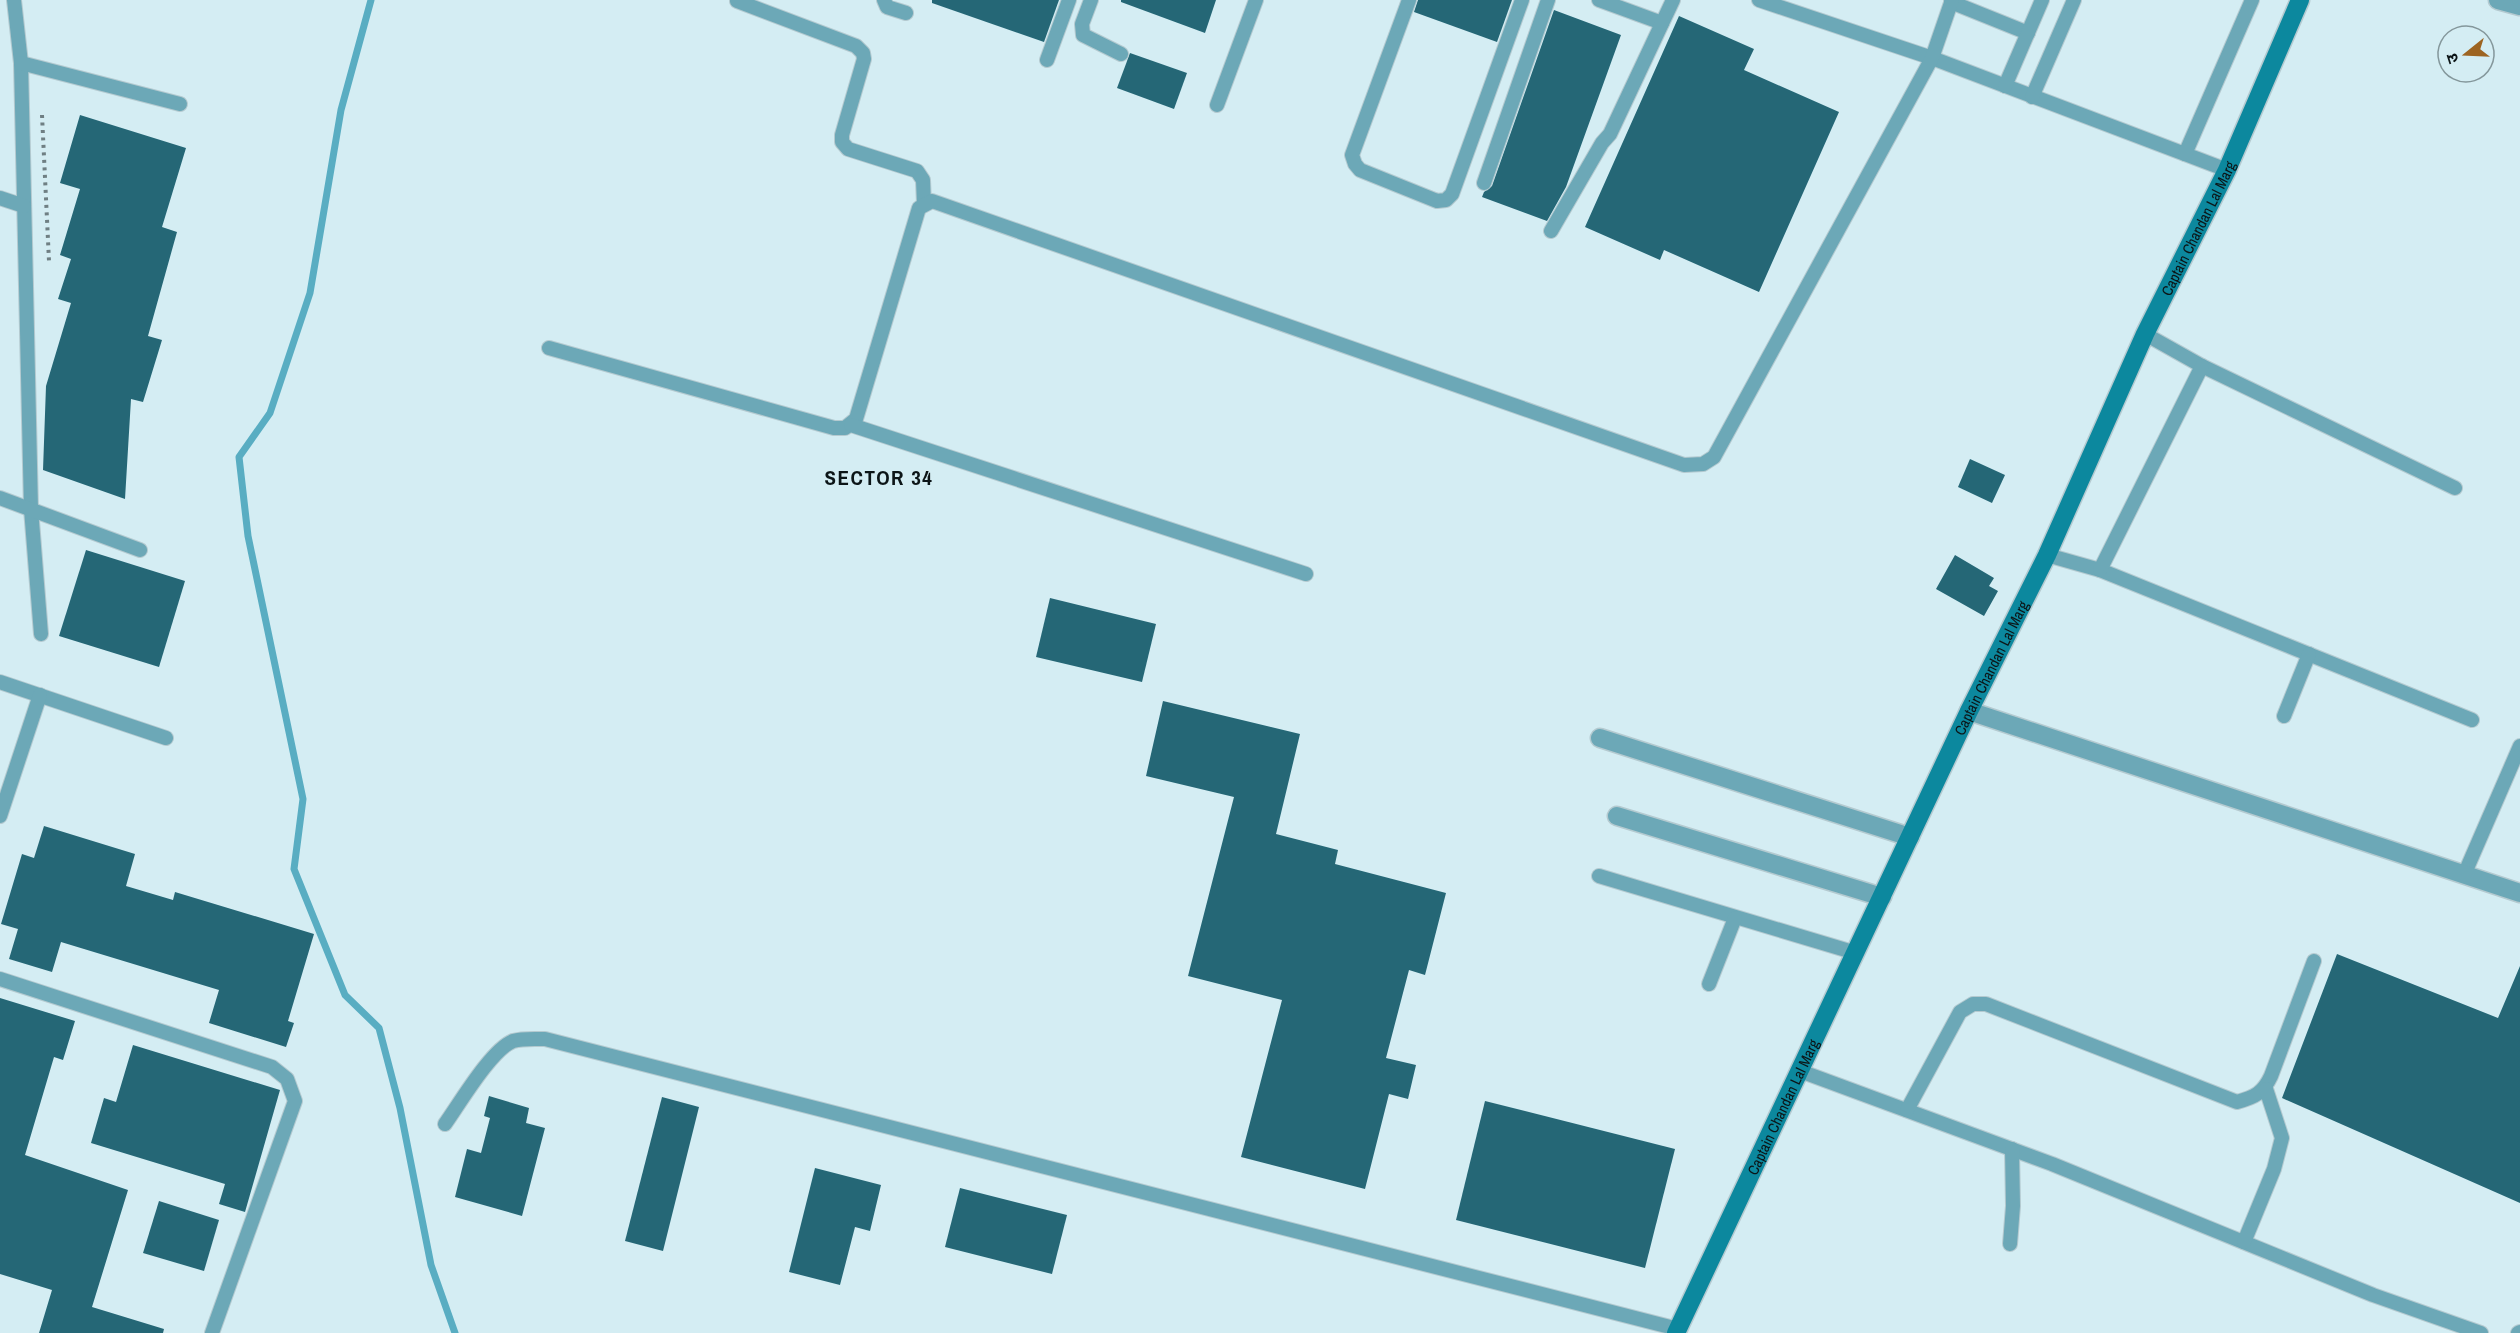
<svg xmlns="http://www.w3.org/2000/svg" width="2520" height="1333" font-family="'Archivo Narrow','Noto Sans Devanagari',sans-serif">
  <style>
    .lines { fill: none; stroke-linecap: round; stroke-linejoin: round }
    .stream { stroke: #59adc2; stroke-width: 7 }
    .building { fill: #256776 }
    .lane-casing { stroke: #b4cad0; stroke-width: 16 }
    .street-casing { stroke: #b4cad0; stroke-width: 21 }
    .secondary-casing { stroke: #b4cad0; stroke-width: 21 }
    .path { stroke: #6f7f83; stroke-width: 4; stroke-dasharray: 3 4.5; stroke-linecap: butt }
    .lane { stroke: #6ca8b7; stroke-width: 14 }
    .street { stroke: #6ca8b7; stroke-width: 18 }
    .secondary { stroke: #0c889e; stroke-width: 18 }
    .labels { text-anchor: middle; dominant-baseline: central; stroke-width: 6; stroke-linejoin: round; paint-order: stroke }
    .street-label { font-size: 15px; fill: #0c1517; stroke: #d4edf3 }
    .district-label { font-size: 21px; font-weight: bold; letter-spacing: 1.5px; fill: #0c1517; stroke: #d4edf3 }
  </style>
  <rect width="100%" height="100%" fill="#d4edf3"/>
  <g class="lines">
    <polyline class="stream" points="371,0 341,110 310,293 270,413 239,457 248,536 303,799 294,869 345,995 379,1028 400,1108 431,1265 455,1333"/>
  </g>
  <g class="building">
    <polygon points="932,0 1059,0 1044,42 932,3"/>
    <polygon points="1121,0 1216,0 1205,33 1121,2"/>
    <polygon points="1418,0 1512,0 1497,42 1414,12"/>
    <polygon points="1554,10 1621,35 1566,187 1547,221 1482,197 1484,192 1492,186"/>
    <polygon points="1679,16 1754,49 1744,70 1839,112 1759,292 1664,250 1660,260 1585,227"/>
    <polygon points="1130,53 1187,73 1174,109 1117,88"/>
    <polygon points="80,115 186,148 162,227 177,232 148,336 162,340 143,402 131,399 125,499 43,470 46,386 71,303 58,299 71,259 60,255 80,189 60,183"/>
    <polygon points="1970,459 2005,475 1992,503 1958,487"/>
    <polygon points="86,550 185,581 159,667 59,636"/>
    <polygon points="1955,555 1994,578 1989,586 1998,591 1984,616 1936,589"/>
    <polygon points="1050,598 1156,624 1142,682 1036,657"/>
    <polygon points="1163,701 1300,734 1276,834 1338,850 1335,864 1446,893 1425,975 1409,970 1386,1058 1416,1065 1408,1099 1389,1094 1365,1189 1241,1157 1282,1000 1188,976 1234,797 1146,776"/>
    <polygon points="44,826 135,854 126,886 173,900 175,892 314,934 288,1021 294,1023 286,1047 209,1023 219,990 61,942 52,972 9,959 18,929 1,924 22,854 34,858"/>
    <polygon points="2337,954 2498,1018 2520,966 2520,1203 2282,1098"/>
    <polygon points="0,998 75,1021 63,1060 54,1057 25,1155 128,1190 92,1307 164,1329 163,1333 39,1333 52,1290 0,1274"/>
    <polygon points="133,1045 280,1090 245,1212 219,1204 225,1184 91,1143 104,1098 116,1102"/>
    <polygon points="489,1096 529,1108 526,1123 545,1128 522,1216 455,1197 467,1149 481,1153 490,1118 484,1116"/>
    <polygon points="662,1097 699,1107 663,1251 625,1241"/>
    <polygon points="1485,1101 1675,1149 1645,1268 1456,1220"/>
    <polygon points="815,1168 881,1185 870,1231 855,1227 840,1285 789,1272"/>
    <polygon points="960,1188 1067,1215 1052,1274 945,1247"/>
    <polygon points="159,1201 219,1220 204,1271 143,1253"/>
  </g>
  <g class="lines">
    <g class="lane-casing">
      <g id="lane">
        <polyline points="14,0 21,63 31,509 41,634"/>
        <polyline points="884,0 887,7 906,13"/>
        <polyline points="1091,0 1082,24 1083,35 1121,54"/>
        <polyline points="1409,0 1352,155 1355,164 1360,170 1437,201 1446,200 1452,194 1522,0"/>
        <polyline points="1599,0 1662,23"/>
        <polyline points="1759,0 1932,58 2227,170"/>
        <polyline points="737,1 856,46 863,53 864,59 842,135 842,142 848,149 917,171 923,180 924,204"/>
        <polyline points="1951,2 2028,33"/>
        <polyline points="1047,60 1069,0"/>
        <polyline points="21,63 180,104"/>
        <polyline points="2005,86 2042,0"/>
        <polyline points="2032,97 2074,0"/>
        <polyline points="1217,105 1256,0"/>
        <polyline points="2185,154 2252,0"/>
        <polyline points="1484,183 1548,0"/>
        <polyline points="0,198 24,206"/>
        <polyline points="1551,231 1602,143 1610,134 1673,0"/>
        <polyline points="2145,334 2202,366 2455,488"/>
        <polyline points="549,348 834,428 845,428 856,419 919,208 932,201 1684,465 1703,464 1714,457 1932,58 1952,0"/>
        <polyline points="851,425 1306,574"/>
        <polyline points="0,498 140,550"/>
        <polyline points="2047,555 2100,570 2472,720"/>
        <polyline points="2100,570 2202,366"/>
        <polyline points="0,682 166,738"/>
        <polyline points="2284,716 2309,654"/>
        <polyline points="0,816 40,695"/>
        <polyline points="2464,875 2520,746"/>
        <polyline points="1599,876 1856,953"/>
        <polyline points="0,979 272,1067 287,1079 295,1101 212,1333"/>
        <polyline points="1709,984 1735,918"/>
        <polyline points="1800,1071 2052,1164 2373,1295 2481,1333"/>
        <path d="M1907,1110L1960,1012L1973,1004H1986L2237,1102C2255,1097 2263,1093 2271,1076L2314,961"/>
        <path d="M445,1124C460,1103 491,1050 513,1041C523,1038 534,1039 545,1039L1678,1329"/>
        <polyline points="2244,1242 2274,1169 2282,1138 2266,1089"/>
        <polyline points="2010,1244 2013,1206 2012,1149"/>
        <polyline points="2518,1333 2520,1332"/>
      </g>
    </g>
    <g class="street-casing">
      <g id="street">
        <polyline points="2498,0 2520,6"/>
        <polyline points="1969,711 2520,893"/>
        <polyline points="1600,738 1910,837"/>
        <polyline points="1617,816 1882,897"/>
      </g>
    </g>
    <g class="secondary-casing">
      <g id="secondary">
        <path id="s1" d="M1676,1333L1969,711L2047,555L2145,334L2227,170L2300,0"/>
      </g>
    </g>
    <polyline class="path" points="42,115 49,261"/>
    <use href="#lane" class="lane"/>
    <use href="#street" class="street"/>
    <use href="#secondary" class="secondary"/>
  </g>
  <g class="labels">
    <g class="street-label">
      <text stroke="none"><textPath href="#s1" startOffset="1222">Captain Chandan Lal Marg</textPath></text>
      <text stroke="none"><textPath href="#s1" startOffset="736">Captain Chandan Lal Marg</textPath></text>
      <text stroke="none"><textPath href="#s1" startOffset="250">Captain Chandan Lal Marg</textPath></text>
    </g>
    <g class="district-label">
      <text x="879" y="477">SECTOR 34</text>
    </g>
  </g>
  <g transform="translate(2466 54) rotate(252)"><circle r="28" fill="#d4edf3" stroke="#84979b" stroke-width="1.5"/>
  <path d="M0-4.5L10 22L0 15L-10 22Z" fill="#9d6421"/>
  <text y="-9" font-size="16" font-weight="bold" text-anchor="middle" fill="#0c1517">उ</text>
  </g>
</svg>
